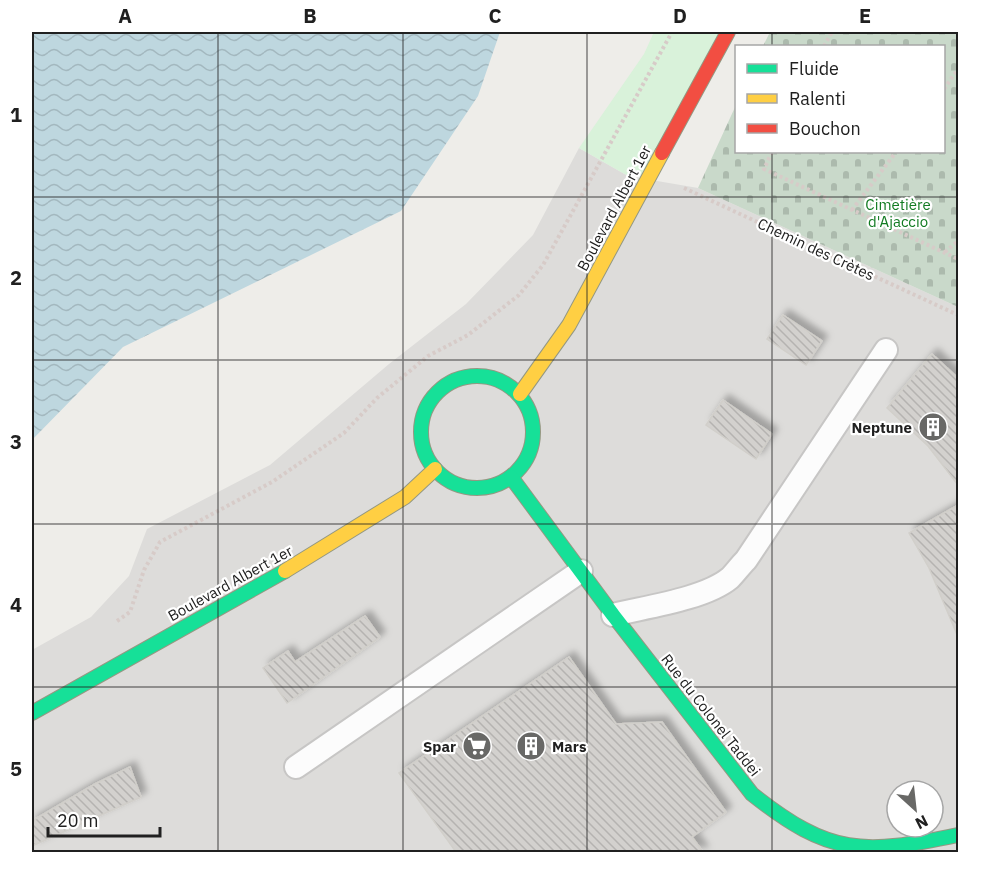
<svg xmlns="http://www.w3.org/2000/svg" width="990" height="884" font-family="'IBM Plex Sans',sans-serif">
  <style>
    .residential { fill: #dddcda; fill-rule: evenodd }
    .cemetery { fill: url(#cemetery-stones) }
    .park { fill: #d9f2da }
    .water { fill: url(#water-waves) }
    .building { fill: url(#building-back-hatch); stroke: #d1cfca; stroke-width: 1.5; filter: url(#shadow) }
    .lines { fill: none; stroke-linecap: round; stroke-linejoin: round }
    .lane-casing { stroke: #c7c6c5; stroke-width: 26 }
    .fast-casing { stroke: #949882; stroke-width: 16 }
    .slow-casing { stroke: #949882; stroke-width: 16 }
    .jam-casing { stroke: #949882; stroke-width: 16 }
    .path { stroke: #d7cbc8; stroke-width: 4; stroke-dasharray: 3 3; stroke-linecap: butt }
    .lane { stroke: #fcfcfc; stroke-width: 22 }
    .fast { stroke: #16e098; stroke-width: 14 }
    .slow { stroke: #ffcf43; stroke-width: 14 }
    .jam { stroke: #f24e42; stroke-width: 14 }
    .grid { fill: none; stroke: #202020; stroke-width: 1.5; stroke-opacity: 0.55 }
    .labels { text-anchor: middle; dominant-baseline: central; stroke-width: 4.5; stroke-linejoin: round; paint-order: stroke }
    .park-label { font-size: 15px; fill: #127b22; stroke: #fff }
    .street-label { font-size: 15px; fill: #202020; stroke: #fff }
    .poi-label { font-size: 15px; font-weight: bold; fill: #202020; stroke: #fff; text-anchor: end }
    .neatline { fill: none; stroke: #202020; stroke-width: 2 }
    .grid-label { font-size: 20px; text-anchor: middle; font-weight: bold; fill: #202020 }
  </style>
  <defs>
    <pattern id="cemetery-stones" width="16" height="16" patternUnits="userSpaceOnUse" patternTransform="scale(1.5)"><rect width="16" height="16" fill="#c9d9ca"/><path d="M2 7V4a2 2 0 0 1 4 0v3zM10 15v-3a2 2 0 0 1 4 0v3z" fill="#acbaad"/></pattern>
    <pattern id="water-waves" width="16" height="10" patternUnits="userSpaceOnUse" patternTransform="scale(1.5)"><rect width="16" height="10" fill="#bed7df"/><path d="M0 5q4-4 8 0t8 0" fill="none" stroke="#a3b8bf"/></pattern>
    <pattern id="building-back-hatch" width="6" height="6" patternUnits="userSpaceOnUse" patternTransform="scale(1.5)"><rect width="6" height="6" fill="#d3d1ce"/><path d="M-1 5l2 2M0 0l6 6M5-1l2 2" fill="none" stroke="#b5b3b1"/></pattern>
    <filter id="shadow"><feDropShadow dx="5.5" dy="-5.5" stdDeviation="3" flood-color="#0004"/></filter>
  </defs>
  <rect width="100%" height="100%" fill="#eeede9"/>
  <path class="residential" d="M579,148L628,176L698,188L958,307V852H32V650L91,617L129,576L147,529L270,465L389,364L466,304L533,235ZM897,791H933V827H897Z"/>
  <polygon class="cemetery" points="770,32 958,32 958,307 698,188 736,105 736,152 944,152 944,46 763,46"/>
  <polygon class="park" points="654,32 728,32 651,174 628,176 579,148 644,54"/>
  <polygon class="water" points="32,32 500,32 478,96 401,211 123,347 32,440"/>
  <g class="building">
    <polygon points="783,315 822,341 806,365 767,339"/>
    <polygon points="932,354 958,378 958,485 928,446 887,408"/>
    <polygon points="723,400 772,434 756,459 706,425"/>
    <polygon points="958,505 958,637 929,568 909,533"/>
    <polygon points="365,616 380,637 287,703 263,668 288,651 295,662"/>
    <polygon points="569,657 616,724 662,722 726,812 692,837 703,852 456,852 399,773"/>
    <polygon points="130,767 141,797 32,846 32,821 95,784"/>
  </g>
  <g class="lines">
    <g class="lane-casing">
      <g id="lane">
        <path d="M613,615C645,607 705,599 730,578C735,573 740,566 746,560L886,350"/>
        <polyline points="296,767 581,571"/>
      </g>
    </g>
    <g class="fast-casing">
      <g id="fast">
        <circle cx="477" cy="432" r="56"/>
        <path d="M511,477L613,615L752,794C830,856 863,855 958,835"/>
        <polyline points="32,713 285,571"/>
      </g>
    </g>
    <g class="slow-casing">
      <g id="slow">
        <polyline points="520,394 569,325 662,153"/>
        <polyline points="285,571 405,497 435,469"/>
      </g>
    </g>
    <g class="jam-casing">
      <polyline id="jam" points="662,153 728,32"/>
    </g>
    <g class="path">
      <polyline points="824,46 832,32"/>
      <polyline points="944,89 958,69"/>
      <polyline points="772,152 764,169 958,259"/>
      <polyline points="684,188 958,315"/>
      <polyline points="852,210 896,152"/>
      <polyline points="945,252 958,241"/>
      <polyline points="117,621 130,612 144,570 160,542 272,482 344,433 377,398 428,356 468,335 519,295 543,265 672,32"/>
    </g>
    <use href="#lane" class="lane"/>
    <use href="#fast" class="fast"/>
    <use href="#slow" class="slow"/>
    <use href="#jam" class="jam"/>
  </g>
  <path class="grid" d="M218,32V852M403,32V852M587,32V852M772,32V46M772,152V852M32,197H958M32,360H958M32,524H958M32,687H958"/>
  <defs>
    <g id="building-disc" transform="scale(1.5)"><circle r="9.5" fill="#686866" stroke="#fff"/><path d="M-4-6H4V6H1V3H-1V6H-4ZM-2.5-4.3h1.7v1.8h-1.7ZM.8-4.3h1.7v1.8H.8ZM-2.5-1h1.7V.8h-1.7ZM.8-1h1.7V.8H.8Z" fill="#fff"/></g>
    <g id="supermarket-disc" transform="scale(1.5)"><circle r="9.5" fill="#686866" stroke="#fff"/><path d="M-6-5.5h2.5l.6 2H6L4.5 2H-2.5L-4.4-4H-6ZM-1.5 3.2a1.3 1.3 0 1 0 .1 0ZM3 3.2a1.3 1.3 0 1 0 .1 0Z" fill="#fff"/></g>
  </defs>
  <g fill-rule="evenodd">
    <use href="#building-disc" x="933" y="427"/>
    <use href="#supermarket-disc" x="477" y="746"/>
    <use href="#building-disc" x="531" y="746"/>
  </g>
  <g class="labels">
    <g class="park-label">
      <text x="898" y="204">Cimetière<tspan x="898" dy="17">d'Ajaccio</tspan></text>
    </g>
    <g class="street-label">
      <text transform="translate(614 208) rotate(-62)">Boulevard Albert 1er</text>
      <text transform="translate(816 249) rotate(25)">Chemin des Crètes</text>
      <text transform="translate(230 583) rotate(-29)">Boulevard Albert 1er</text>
      <text transform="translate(711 715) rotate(52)">Rue du Colonel Taddei</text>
    </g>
    <g class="poi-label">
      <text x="912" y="427">Neptune</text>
      <text x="456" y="746">Spar</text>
      <text x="552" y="746" text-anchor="start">Mars</text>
    </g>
  </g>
  <rect width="990" height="884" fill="none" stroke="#ffffff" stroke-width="66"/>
  <rect x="735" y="45" width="210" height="108" fill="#ffffff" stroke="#a6a6a6" stroke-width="1.5"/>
  <rect x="747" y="64" width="30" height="9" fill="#16e098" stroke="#a6a6a6" stroke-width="1.5"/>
  <text x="789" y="75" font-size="18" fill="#202020">Fluide</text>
  <rect x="747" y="94" width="30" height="9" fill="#ffcf43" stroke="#a6a6a6" stroke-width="1.5"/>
  <text x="789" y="105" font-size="18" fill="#202020">Ralenti</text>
  <rect x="747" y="124" width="30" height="9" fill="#f24e42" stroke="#a6a6a6" stroke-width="1.5"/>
  <text x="789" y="135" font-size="18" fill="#202020">Bouchon</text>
  <g transform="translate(915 809) rotate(153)"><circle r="28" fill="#ffffff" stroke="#a6a6a6" stroke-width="1.5"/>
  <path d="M0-4.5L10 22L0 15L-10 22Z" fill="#686866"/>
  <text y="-9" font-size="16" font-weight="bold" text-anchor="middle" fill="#202020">N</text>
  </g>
  <path d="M48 827v9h112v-9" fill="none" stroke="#202020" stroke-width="3"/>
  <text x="57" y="827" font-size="18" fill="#202020" stroke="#ffffff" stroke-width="4.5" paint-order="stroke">20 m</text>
  <rect x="33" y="33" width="924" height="818" class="neatline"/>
  <g class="grid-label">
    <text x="125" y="23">A</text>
    <text x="310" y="23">B</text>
    <text x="495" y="23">C</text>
    <text x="680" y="23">D</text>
    <text x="865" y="23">E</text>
    <text x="16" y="122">1</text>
    <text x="16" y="285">2</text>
    <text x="16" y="449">3</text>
    <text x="16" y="612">4</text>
    <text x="16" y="776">5</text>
  </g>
</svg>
